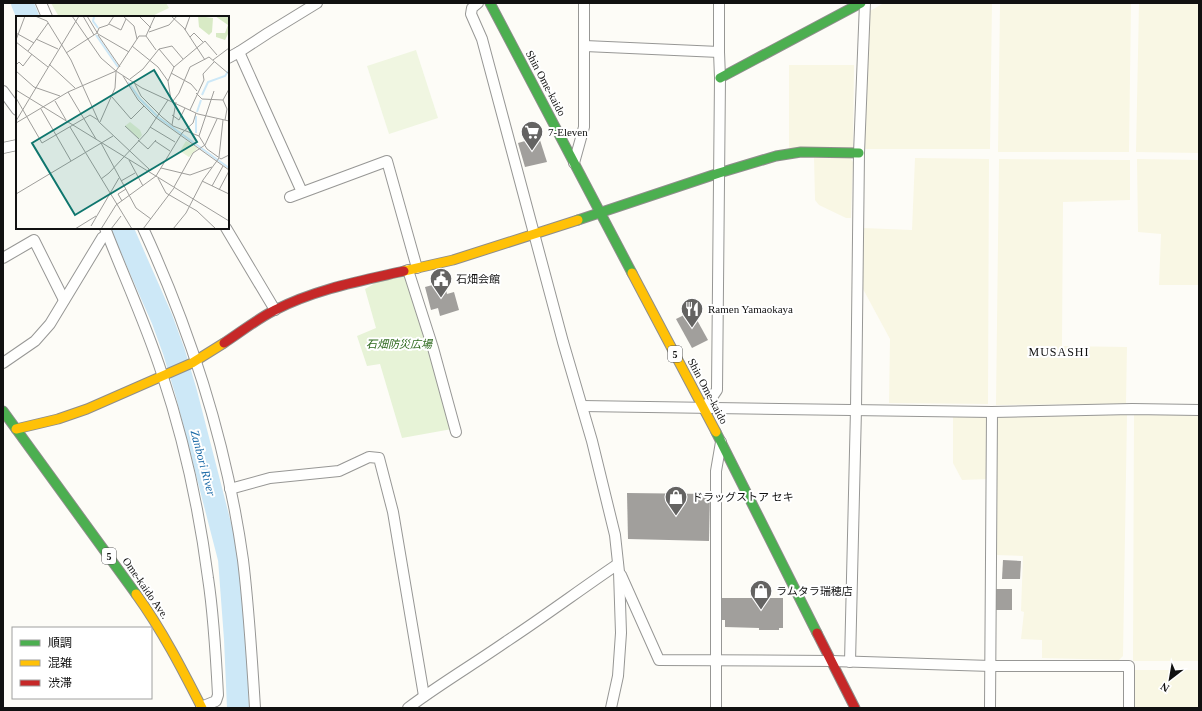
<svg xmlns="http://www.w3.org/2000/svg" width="1202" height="711" font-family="'Times New Roman','Noto Sans JP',serif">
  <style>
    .farmland { fill: #f9f7e4 }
    .green { fill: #e7f3d7 }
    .pitch { fill: #f0f6e1 }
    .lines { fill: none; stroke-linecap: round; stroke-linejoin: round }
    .river { stroke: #cde8f7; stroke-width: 22 }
    .building { fill: #a19f9c }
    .street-casing { stroke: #979795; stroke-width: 12 }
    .fast-casing { stroke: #8e8d8b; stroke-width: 11 }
    .slow-casing { stroke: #8e8d8b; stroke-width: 11 }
    .jam-casing { stroke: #8e8d8b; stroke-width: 11 }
    .street { stroke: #fffffe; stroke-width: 10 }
    .fast { stroke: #4caf50; stroke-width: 9 }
    .slow { stroke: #ffc107; stroke-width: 9 }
    .jam { stroke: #c62828; stroke-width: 9 }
    .labels { text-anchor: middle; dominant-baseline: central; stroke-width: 4; stroke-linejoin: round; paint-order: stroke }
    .shield { fill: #fff; stroke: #585858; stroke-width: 1 }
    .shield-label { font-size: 10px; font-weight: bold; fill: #111 }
    .street-label { font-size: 11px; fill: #111; stroke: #fff }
    .poi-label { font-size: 11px; fill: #111; stroke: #fff; text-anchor: start }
    .park-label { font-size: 11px; font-style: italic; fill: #2f6b1f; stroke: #fff }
    .neighbourhood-label { font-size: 12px; letter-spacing: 1px; fill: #111; stroke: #fff }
    .water-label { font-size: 12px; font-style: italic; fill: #1768a6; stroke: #fff }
    .inset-river { fill: none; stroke: #cde8f7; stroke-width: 2 }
    .inset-road { fill: none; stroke: #9f9e9b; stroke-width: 1 }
    .view { fill: #0f766e; fill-opacity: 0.15; stroke: #0f766e; stroke-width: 2 }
    .inset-edge { fill: none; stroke: #111; stroke-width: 2 }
  </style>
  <rect width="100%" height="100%" fill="#fdfcf7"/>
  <g class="farmland">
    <polygon points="884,3 992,3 990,149 862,149 863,15"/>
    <polygon points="1000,3 1131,3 1129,152 998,152"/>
    <polygon points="1139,3 1199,3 1199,153 1136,152"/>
    <polygon points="789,65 854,65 853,148 789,148"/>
    <polygon points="814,157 850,158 853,162 851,218 846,218 819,205 815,200"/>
    <polygon points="915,158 989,159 988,404 889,403 890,339 863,289 862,274 863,228 912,230"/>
    <polygon points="999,159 1130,160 1130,200 1063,202 1062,346 1127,347 1126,404 996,405"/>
    <polygon points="1137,159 1199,160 1199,341 1198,341 1198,285 1159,285 1161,234 1138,232"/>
    <polygon points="1134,413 1199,416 1199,661 1133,661"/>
    <polygon points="953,414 984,414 988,418 988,479 962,480 953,463"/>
    <polygon points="997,415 1127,415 1123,656 1119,660 1042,658 1042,640 1021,639 1024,612 1021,611 1023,556 996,555"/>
    <rect x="1132" y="670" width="67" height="38"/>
  </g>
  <g class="green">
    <polygon points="51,3 166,3 169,8 150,17 59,17"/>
    <polygon points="407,274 452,429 402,438 380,364 367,366 357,336 376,328 365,289 382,279"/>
  </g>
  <polygon class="pitch" points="416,50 438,118 389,134 367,66"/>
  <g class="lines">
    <g class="river">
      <polyline points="22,3 28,17"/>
      <polyline points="122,228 162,319 174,352 186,392 229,559 235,639 238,708"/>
    </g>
  </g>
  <g class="building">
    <polygon points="539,137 547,162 525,167 518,143"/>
    <polygon points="444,282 447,294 454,292 459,310 440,316 438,308 431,310 425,287"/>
    <polygon points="692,311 708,340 692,348 676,319"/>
    <polygon points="627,493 710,494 709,541 628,539"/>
    <polygon points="1003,560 1021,561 1020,579 1002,579"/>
    <rect x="996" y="589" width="16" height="21"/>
    <polygon points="719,598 783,598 783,628 779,628 779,630 759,630 759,628 725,627 725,620 719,620"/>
  </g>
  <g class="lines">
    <g class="street-casing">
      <g id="street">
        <polyline points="41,3 47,17"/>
        <polyline points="478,3 472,8 471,14 482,39 563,342 592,441 615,535 619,572 621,633 618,676 611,708"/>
        <polyline points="585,46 719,52"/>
        <polyline points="239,52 302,192"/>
        <polyline points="228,58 239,52 268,33 317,3"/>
        <polyline points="3,91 17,110"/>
        <polyline points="3,148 17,145"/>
        <polyline points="574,163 584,127 584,3"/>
        <polyline points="290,197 387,161 417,268"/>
        <path d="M105,228C124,277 146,324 162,374C184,440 199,509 208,578C214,617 216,656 218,695L216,701L201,707"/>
        <path d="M143,228C191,332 227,446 243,560C249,609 252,659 255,708"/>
        <polyline points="226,228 275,310"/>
        <polyline points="3,258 34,240 64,300"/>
        <polyline points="408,270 433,348 456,432"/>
        <polyline points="3,363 35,341 50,324 102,238 107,234"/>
        <polyline points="582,406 992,412 1132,409 1199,410"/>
        <polyline points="704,409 717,390 720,78 719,52 719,3"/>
        <polyline points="230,489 270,478 339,471 369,457 379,458 393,512 424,696"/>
        <polyline points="621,575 659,660 832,661 991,666 1129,666 1129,708"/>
        <polyline points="850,662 856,409 859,153 865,3"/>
        <path d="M408,708C440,684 474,664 507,641C545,616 581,589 618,564"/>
        <polyline points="716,708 716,471 721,442"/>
        <polyline points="990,708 992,412"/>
      </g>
    </g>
    <g class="fast-casing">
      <g id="fast">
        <polyline points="490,3 632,273"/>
        <polyline points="720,78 861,3"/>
        <polyline points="578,220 719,173 776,156 801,152 859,153"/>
        <polyline points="3,411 136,594"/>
        <polyline points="716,432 817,633"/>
      </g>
    </g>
    <g class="slow-casing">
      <g id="slow">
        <polyline points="404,271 453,260 578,220"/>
        <polyline points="632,273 716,432"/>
        <polyline points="16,429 58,419 87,409 192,363 224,343"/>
        <path d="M136,594C162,630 182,669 202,708"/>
      </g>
    </g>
    <g class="jam-casing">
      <g id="jam">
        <path d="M224,343C241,332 257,319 275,310C316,289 360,281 404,271"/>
        <polyline points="817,633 855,708"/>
      </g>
    </g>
    <use href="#street" class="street"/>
    <use href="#fast" class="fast"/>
    <use href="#slow" class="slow"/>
    <use href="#jam" class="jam"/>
  </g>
  <defs>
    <g id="supermarket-pin" transform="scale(1.15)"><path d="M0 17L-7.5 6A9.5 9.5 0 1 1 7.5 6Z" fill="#646362" stroke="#fff"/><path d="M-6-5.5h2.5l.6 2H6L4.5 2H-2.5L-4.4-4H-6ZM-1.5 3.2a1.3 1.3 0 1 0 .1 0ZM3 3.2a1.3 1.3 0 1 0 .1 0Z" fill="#fff"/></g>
    <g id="civic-pin" transform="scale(1.15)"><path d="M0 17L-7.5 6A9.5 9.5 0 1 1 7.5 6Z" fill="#646362" stroke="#fff"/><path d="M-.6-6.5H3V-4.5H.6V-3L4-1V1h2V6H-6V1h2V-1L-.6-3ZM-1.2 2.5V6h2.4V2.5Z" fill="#fff"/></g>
    <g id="restaurant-pin" transform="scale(1.15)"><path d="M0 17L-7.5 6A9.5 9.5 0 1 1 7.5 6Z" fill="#646362" stroke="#fff"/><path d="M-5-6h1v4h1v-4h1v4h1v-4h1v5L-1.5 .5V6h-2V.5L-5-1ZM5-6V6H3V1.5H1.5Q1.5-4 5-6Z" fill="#fff"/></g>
    <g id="shop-pin" transform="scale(1.15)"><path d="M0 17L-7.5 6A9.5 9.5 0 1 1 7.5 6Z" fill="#646362" stroke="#fff"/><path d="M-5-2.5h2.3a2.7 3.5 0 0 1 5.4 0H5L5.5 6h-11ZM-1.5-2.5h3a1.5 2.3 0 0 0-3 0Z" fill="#fff"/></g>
  </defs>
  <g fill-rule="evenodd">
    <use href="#supermarket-pin" x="532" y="132"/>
    <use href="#civic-pin" x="441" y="279"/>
    <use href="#restaurant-pin" x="692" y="309"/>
    <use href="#shop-pin" x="676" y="497"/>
    <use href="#shop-pin" x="761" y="591"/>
  </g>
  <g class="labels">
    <g class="shield">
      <rect x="668" y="346" width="14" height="16" rx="3"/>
      <rect x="102" y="548" width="14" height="16" rx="3"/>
    </g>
    <g class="shield-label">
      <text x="675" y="354">5</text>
      <text x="109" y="556">5</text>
    </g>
    <g class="street-label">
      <text transform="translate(546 83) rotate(62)">Shin Ome-kaido</text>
      <text transform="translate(708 391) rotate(62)">Shin Ome-kaido</text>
      <text transform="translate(146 588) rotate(55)">Ome-kaido Ave.</text>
    </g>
    <g class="poi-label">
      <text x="548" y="132">7-Eleven</text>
      <text x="456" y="279">石畑会館</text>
      <text x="708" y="309">Ramen Yamaokaya</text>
      <text x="692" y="497">ドラッグストア セキ</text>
      <text x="776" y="591">ラムタラ瑞穂店</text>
    </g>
    <g class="park-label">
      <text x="399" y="344">石畑防災広場</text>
    </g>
    <g class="neighbourhood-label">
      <text x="1059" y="352">MUSASHI</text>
    </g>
    <g class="water-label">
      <text transform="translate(203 463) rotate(75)">Zanbori River</text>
    </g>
  </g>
  <g transform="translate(16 16)">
    <rect width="213" height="213" fill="#fdfcf7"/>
    <path d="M114,106L124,114L126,119L123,123L109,110ZM170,125L182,132L173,141L164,135Z" fill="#e7f3d7"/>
    <path d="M182,0L197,2L196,16L193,19L183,11ZM213,0V16L209,24L200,21V17H209L212,9L199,0Z" fill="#d8eac5"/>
    <path class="inset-river" d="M78,1L77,5L82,12M80,19L102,51M112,66L124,83L142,101L213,152M186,79L192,66L209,60L213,54M181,96L185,84M180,117V100"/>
    <path class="inset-road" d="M19,0L31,5L55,44L83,106L133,153L132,156M56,0L85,42L100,55L126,72L182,98L213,105M67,0L78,19M71,0L82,18L113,36M107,0L118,10L121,23M123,0L135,12M155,0L168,12L189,44M93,8L105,14L110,3M169,14L174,0M133,16L153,9L161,0M0,17L18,27M82,19L104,51M130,20L139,0M174,21L178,17L187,26M20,23L42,33M0,24L9,0M0,26L32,51M116,30L142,51L152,65M143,33L158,51M12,35L32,7M50,37L81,17L83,12L92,9L98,0M197,44L213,32M33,48L59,72M0,49L3,46L7,50L16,38M0,55L18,71L44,80M155,57L175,68L181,75M107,60L122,84L139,101L213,154M114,63L127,53L143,33L156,30L167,43M118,66L125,80L146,101L157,110L183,120L191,133L205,143L213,139M0,74L213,205M52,76L80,123M180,77L186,83L207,84L211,93L209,104M96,81L115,103L128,90M0,82L26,127L74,99L82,104M155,84L152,65L158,51L189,25L201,39M207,84L213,73M39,85L50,104M157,85L163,77L174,51L193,41L213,58M25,93L55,145M174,94L188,64L187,58L198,46M156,99L163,104L169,92M0,105L63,0M84,106L99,72L100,56M0,107L52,76L100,55L123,20H130L140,34M156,109L160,86M109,110L123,123M54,111L116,213M134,111L159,126M183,120L198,75M122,124L132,133L140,124M139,125L154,135M85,127L120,192L135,203M203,141L207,104M113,144L127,170M145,152L174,159L196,151M142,162L150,177L181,195L200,213M85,163L93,157L131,116L152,84M105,165L119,157M186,165L213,178M196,170L207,150M158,171L177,137L189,129L201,103M203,174L213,155M0,178L97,120M106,185L102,178L110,173M75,210L103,162M59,213L80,200M85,213L100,189L140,160L166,117L177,107L180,97M95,213L105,200M127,213L158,172M157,213L170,197L187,164L203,142"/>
    <path class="view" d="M138,54L181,126L59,199L16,127Z"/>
    <rect width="213" height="213" class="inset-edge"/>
  </g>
  <rect width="1202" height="711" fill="none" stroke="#111111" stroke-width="8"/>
  <rect x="12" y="627" width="140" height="72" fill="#ffffff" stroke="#a0a0a0"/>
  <rect x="20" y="640" width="20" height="6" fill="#4caf50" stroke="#a0a0a0"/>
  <text x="48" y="647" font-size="12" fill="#111111">順調</text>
  <rect x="20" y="660" width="20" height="6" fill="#ffc107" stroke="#a0a0a0"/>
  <text x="48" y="667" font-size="12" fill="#111111">混雑</text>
  <rect x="20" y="680" width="20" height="6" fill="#c62828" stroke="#a0a0a0"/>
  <text x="48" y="687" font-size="12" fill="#111111">渋滞</text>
  <g transform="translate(1170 679) rotate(211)" stroke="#ffffff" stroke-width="3" paint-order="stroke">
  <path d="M0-3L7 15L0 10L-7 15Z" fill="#111111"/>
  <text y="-6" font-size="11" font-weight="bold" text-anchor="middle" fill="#111111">N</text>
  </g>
</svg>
